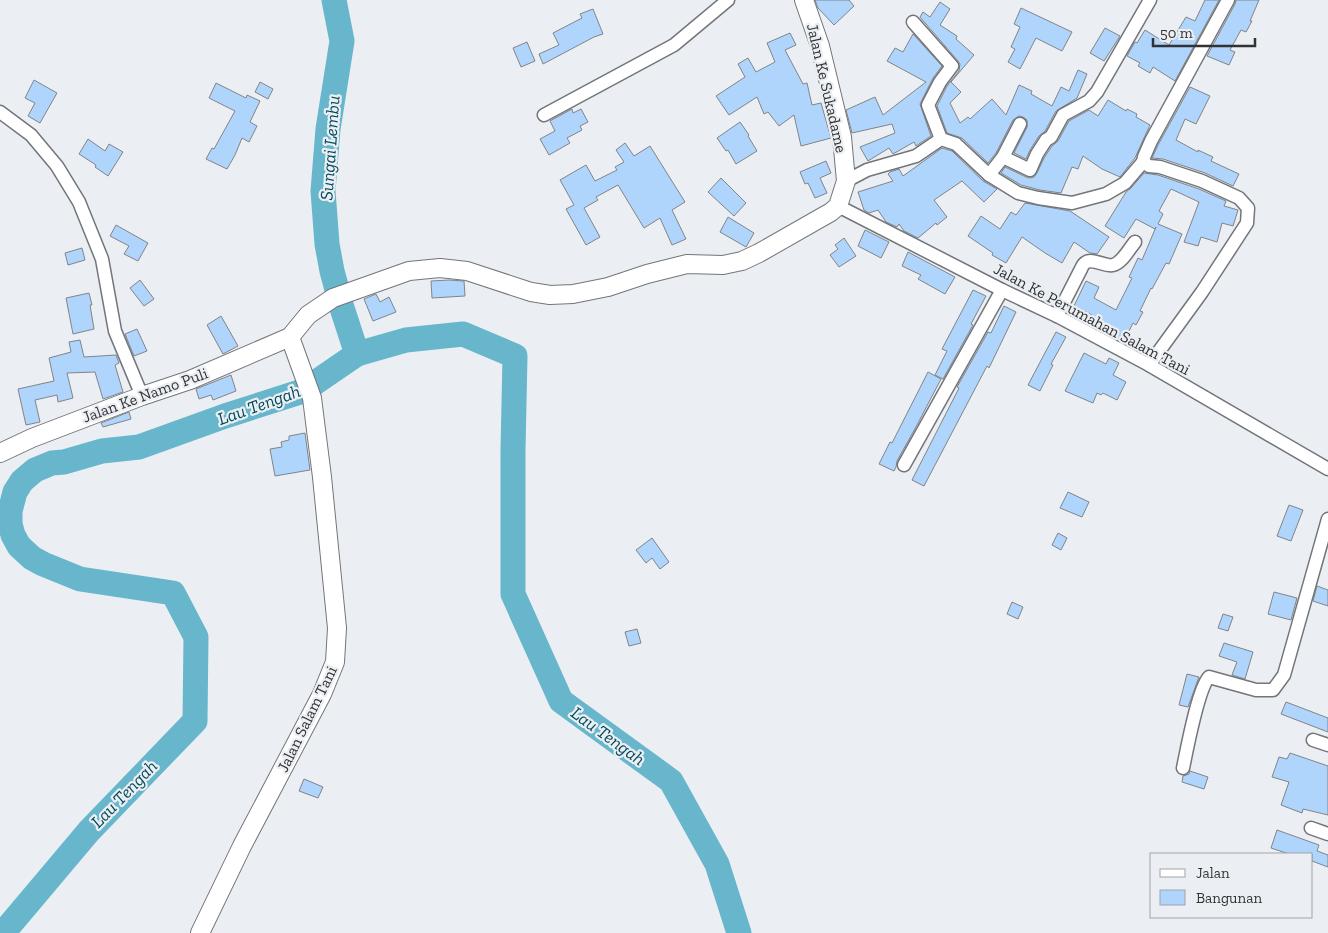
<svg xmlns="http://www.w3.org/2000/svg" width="1328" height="933" font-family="'Zilla Slab',serif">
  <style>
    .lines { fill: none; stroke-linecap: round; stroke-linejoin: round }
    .river { stroke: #67b6cb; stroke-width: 25 }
    .building { fill: #b0d5fc; stroke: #818488 }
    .street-casing { stroke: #727579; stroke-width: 15 }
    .secondary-casing { stroke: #727579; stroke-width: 20 }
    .street { stroke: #fff; stroke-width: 12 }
    .secondary { stroke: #fff; stroke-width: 18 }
    .labels { text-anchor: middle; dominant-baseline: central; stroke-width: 4.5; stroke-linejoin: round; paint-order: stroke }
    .street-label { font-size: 16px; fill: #313234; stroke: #ebeff3 }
    .water-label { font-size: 18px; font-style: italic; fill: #004a59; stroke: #ebeff3 }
  </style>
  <rect width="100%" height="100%" fill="#ebeff3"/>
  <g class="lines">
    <g class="river">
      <polyline points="334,0 342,41 328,129 323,191 327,244 332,271 342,308 357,354"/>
      <polyline points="3,933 89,831 195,721 196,637 173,593 80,579 43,564 32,558 19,546 13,535 10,524 10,511 15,492 22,481 35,470 52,463 64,462 102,451 139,447 225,416 303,391 357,354 406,340 463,334 515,356 513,450 513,594 561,701 671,781 717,864 739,933"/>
    </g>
  </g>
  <g class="building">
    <polygon points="815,0 849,0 854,6 834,25 818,8"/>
    <polygon points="1205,0 1219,0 1175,81 1153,67 1150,73 1138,66 1140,63 1127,56 1135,42 1137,43 1145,30 1169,45 1186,17 1195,21"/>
    <polygon points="1236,0 1259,0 1250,21 1252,21 1246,32 1241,30 1230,50 1235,52 1229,65 1207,56 1235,4"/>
    <polygon points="940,2 950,9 940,25 957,36 956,39 974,55 951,82 961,92 950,103 960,123 968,117 970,119 992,99 1006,115 1019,85 1032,91 1031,94 1052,106 1061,87 1069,91 1078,70 1087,74 1077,98 1056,111 1045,131 1039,136 1030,150 1026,159 1014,153 1027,127 1027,120 1023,117 1019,116 1013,120 996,153 988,163 962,138 947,133 937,106 947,86 959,71 960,64 958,61 920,17 923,12 930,17"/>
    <polygon points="1021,8 1072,32 1062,51 1036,38 1020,69 1008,62 1015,49 1011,47 1020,27 1014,24"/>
    <polygon points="593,9 603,34 594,37 543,64 539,54 559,45 553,33 582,18 580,14"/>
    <polygon points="1105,28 1120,36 1104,61 1090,53"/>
    <polygon points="790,33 796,45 785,50 803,84 807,83 812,105 821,103 831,138 801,146 794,115 779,126 768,112 764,114 757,97 729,115 716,96 745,77 738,64 748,58 756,72 775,62 767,43"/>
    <polygon points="913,34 942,66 933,78 920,104 931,136 916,146 914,142 893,154 889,148 868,161 860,147 895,133 892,124 852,133 846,110 875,97 883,115 926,82 887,61 895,48 903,52"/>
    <polygon points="527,42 535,61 521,67 513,48"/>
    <polygon points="34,80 57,93 40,123 28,116 35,103 25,98"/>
    <polygon points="260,82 273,89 268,99 255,92"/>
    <polygon points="216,83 246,98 247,95 260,101 250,122 257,126 249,142 242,138 235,155 227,169 206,159 212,148 214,149 235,111 209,98"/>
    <polygon points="1190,87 1210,96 1196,124 1185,119 1176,140 1198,152 1198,150 1213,157 1211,161 1239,174 1233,186 1205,173 1163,159 1152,158 1158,145"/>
    <polygon points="1108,100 1126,111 1127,109 1137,114 1136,117 1150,125 1144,138 1135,158 1120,177 1102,169 1083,156 1078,169 1072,167 1061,193 1040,190 1021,185 1001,173 1005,167 1026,177 1030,178 1034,177 1037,173 1044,158 1052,146 1058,141 1069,121 1089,110 1098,116"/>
    <polygon points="572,109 573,113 581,109 588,122 580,126 582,130 567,138 570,143 549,155 540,139 555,131 550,121"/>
    <polygon points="740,122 749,135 748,136 757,151 736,164 728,150 726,151 717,138"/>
    <polygon points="88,139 105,151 109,144 123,152 108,176 95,167 96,165 79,154"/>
    <polygon points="625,143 634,156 650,146 685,202 672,210 686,239 672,245 660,218 644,228 618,185 596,197 598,200 584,208 600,237 586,245 566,209 574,205 560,180 586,165 595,181 617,170 615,167 624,162 616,150"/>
    <polygon points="942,148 952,151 983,181 997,189 984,202 962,181 934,200 947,217 937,225 936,223 918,238 904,231 899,224 897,227 886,222 878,210 869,213 864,210 858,192 893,181 888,174 890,172 899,169 903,176"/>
    <polygon points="826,161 831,173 820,178 827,193 815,198 808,183 805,184 800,172"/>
    <polygon points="1144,173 1158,175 1199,189 1226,201 1224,206 1238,210 1233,226 1222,223 1217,242 1201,237 1198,246 1184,242 1199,202 1171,189 1159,211 1163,214 1158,224 1182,234 1169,264 1166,263 1152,289 1151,288 1140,311 1143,312 1136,325 1133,323 1124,341 1107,332 1106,333 1088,323 1092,315 1074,306 1086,281 1099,287 1094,298 1116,310 1132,278 1129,277 1138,258 1142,260 1156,227 1155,229 1136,219 1124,238 1105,226 1126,192 1131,188"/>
    <polygon points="721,178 746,203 734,216 708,192"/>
    <polygon points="1025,203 1070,211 1109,237 1097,254 1090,253 1074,242 1062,263 1045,253 1022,237 1006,263 992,255 993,253 968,236 981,216 1000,229 1011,212 1016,215"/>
    <polygon points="728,217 754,233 746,247 720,232"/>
    <polygon points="116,225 148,243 138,261 124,254 129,246 110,236"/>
    <polygon points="865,230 889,242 881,258 858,246"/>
    <polygon points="844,238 856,256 839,267 830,255 838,249 835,245"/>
    <polygon points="82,248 85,260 68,265 65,253"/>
    <polygon points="908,252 955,277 945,294 918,279 921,275 902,266"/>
    <polygon points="140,280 154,299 144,306 130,288"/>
    <polygon points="449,280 464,281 465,296 432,298 431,281"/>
    <polygon points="973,290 986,296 971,324 973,325 943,379 935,375 947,351 942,349"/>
    <polygon points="89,293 92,305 90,305 94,329 73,334 66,298"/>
    <polygon points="376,294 380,302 389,297 396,312 373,321 364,299"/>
    <polygon points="1004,306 1016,312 989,368 987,366 924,486 912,480 959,388 957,387 988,332 991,333"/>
    <polygon points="221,316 238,346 223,354 207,325"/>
    <polygon points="137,329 147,351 134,356 125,334"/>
    <polygon points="1056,332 1066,337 1051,364 1053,365 1040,391 1028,385"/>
    <polygon points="80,340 84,357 116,355 119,363 115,365 123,392 103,399 95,372 67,373 73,398 58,402 57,395 35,400 40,422 26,425 18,389 54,381 49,358 71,352 69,342"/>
    <polygon points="1084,353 1106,364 1109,358 1119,363 1113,375 1126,382 1117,400 1103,393 1101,395 1097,393 1093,403 1065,391"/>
    <polygon points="928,372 941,379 917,425 897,461 896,467 894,471 879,464 890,442 892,443"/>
    <polygon points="231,375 236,391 213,400 211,395 199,399 196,389"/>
    <polygon points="129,412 131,419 103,427 101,423"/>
    <polygon points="305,433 310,470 275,476 270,449 282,447 281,442 289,440 289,436"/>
    <polygon points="1068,492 1089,502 1082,517 1060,508"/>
    <polygon points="1289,505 1303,510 1291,541 1277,536"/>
    <polygon points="1058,533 1067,538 1061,550 1052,545"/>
    <polygon points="652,538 669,562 660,569 652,558 646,563 636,550"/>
    <polygon points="1317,586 1328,590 1328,606 1313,601"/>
    <polygon points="1274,592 1297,598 1291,620 1268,614"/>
    <polygon points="1012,602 1023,607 1018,619 1007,614"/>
    <polygon points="1223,614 1233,617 1228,631 1218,628"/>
    <polygon points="637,629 641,643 629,646 625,632"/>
    <polygon points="1224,643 1253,652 1245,679 1232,675 1237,662 1219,656"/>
    <polygon points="1187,674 1199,677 1188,707 1179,705"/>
    <polygon points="1286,702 1328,718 1328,732 1281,714"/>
    <polygon points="1290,753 1328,766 1328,815 1303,809 1302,813 1281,805 1289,782 1272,777 1279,757 1287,759"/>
    <polygon points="1190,771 1208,777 1204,789 1182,782 1183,776 1189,774"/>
    <polygon points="304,779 323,787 318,798 299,791"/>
    <polygon points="1277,830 1319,845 1317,851 1328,855 1328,867 1312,861 1312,854 1289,854 1271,848"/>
  </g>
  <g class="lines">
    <g class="street-casing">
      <g id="street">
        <polyline points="913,22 952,66 940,82 928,105 941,139"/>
        <polyline points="0,112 31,135 57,166 79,202 102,259 115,331 142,396"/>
        <polyline points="544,115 674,45 728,0"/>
        <polyline points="1003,157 1030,170 1037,154 1046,140 1051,137 1063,115 1089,101 1097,92 1150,0"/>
        <polyline points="989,175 1003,157 1020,124"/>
        <polyline points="846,181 867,170 916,156 941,139 956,144 989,175 1018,193 1038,198 1072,203 1106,194 1125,183 1143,162"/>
        <polyline points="838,206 1002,290 1057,316 1149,365 1328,469"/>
        <path d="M1057,316L1081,269C1082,267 1083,264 1085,263C1092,257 1105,267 1113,265C1122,263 1129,249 1135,242"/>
        <polyline points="1149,365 1202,292 1247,223 1248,208 1239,198 1202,181 1160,167 1149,166 1143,162 1144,157 1151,141 1228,0"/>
        <polyline points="904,465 1002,290"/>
        <polyline points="1313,740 1328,745"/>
        <path d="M1183,768C1187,749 1198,689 1209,677L1256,690H1273L1284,675L1328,519"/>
        <polyline points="1311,828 1328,834"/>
      </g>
    </g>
    <g class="secondary-casing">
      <g id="secondary">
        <polyline points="0,453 32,438 142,396 190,380 290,337 308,315 333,298 409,271 440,268 467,271 531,292 550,295 573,294 608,287 647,274 687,264 723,265 742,261 759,253 831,212 838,206 846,181 842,137 820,46 804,0"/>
        <polyline points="200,933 242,846 322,694 335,662 337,628 322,477 312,398 290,337"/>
      </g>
    </g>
    <use href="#street" class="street"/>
    <use href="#secondary" class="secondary"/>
  </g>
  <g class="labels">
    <g class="street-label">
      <text transform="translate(827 88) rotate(77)">Jalan Ke Sukadame</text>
      <text transform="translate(1092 319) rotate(28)">Jalan Ke Perumahan Salam Tani</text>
      <text transform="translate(145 395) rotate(-20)">Jalan Ke Namo Puli</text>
      <text transform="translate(307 719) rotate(-64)">Jalan Salam Tani</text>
    </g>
    <g class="water-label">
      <text transform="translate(330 148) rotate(-86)">Sungai Lembu</text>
      <text transform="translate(259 405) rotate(-20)">Lau Tengah</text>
      <text transform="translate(608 736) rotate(36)">Lau Tengah</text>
      <text transform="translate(124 794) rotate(-46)">Lau Tengah</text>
    </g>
  </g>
  <rect x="1150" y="853" width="162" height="65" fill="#ebeff3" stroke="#a1a3a7"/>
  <rect x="1160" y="869" width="25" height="8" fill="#ffffff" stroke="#a1a3a7"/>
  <text x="1196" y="878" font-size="15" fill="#313234">Jalan</text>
  <rect x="1160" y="890" width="25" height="15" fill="#b0d5fc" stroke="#a1a3a7"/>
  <text x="1196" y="903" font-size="15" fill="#313234">Bangunan</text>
  <path d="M1153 38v8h102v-8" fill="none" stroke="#313234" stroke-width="2.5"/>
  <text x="1160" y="38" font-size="15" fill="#313234" stroke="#ebeff3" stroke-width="4" paint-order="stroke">50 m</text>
</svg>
